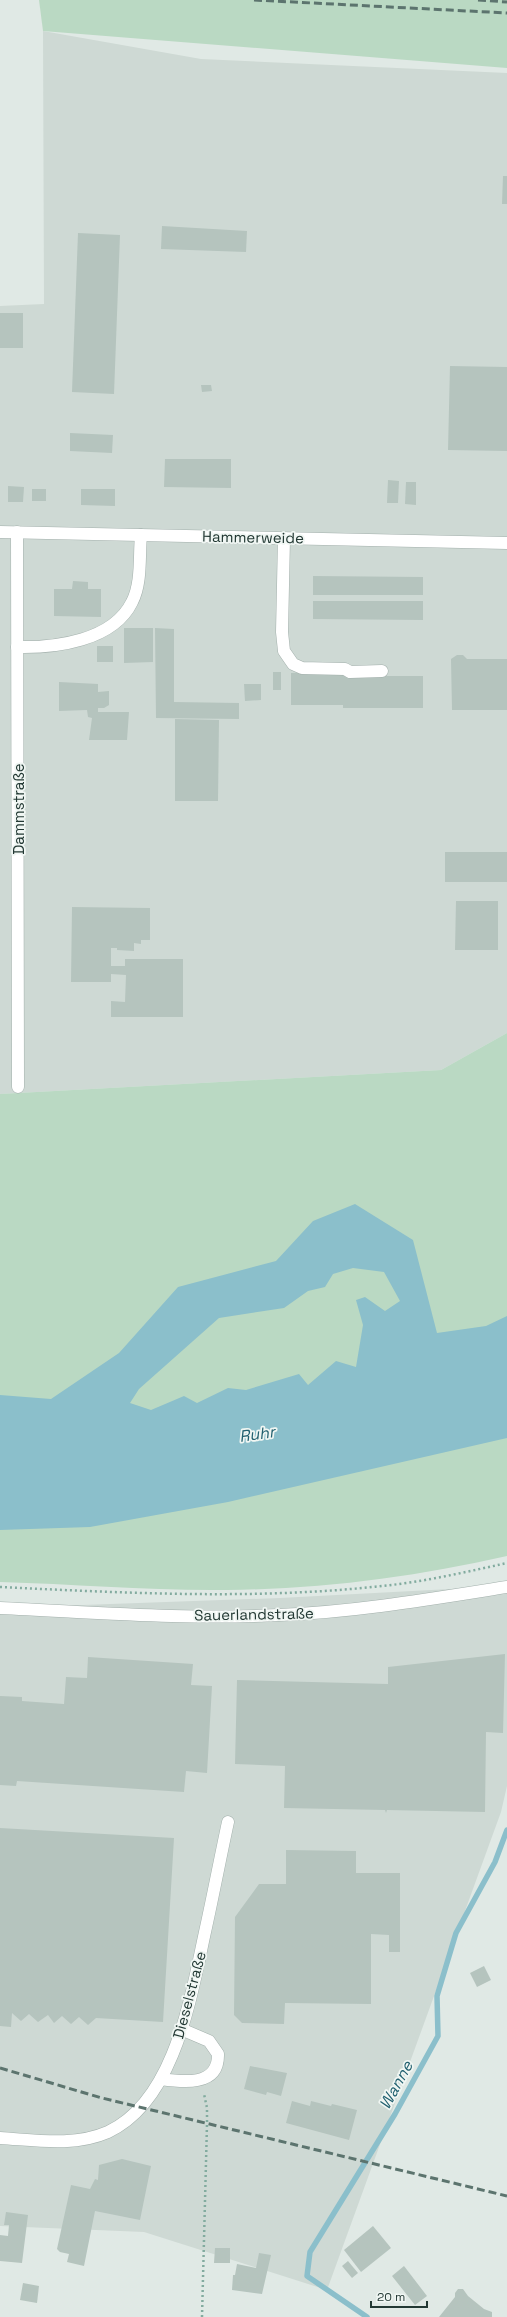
<svg xmlns="http://www.w3.org/2000/svg" width="507" height="2317" font-family="'Space Grotesk',sans-serif">
  <style>
    .built { fill: #ced9d4 }
    .green { fill: #bad9c3 }
    .water { fill: #8bbfcb; fill-rule: evenodd }
    .lines { fill: none; stroke-linecap: round; stroke-linejoin: round }
    .stream { stroke: #8bbfcb; stroke-width: 5.5 }
    .building { fill: #b5c4be }
    .minor-casing { stroke: #a3b0ac; stroke-width: 13 }
    .path { stroke: #82ab9f; stroke-width: 2.5; stroke-dasharray: 2 3; stroke-linecap: butt }
    .minor { stroke: #fff; stroke-width: 12 }
    .rail { stroke: #5c746e; stroke-width: 3; stroke-dasharray: 8 4; stroke-linecap: butt }
    .labels { text-anchor: middle; dominant-baseline: central; stroke-width: 3.5; stroke-linejoin: round; paint-order: stroke }
    .street-label { font-size: 15px; fill: #223833; stroke: #f0f6f3 }
    .water-label { font-size: 16px; font-style: italic; fill: #21606f; stroke: #f0f6f3 }
  </style>
  <rect width="100%" height="100%" fill="#e0e9e5"/>
  <g class="built">
    <polygon points="43,31 201,59 507,73 507,1033 441,1070 0,1094 0,306 44,304"/>
    <polygon points="507,1586 507,1786 501,1812 327,2290 144,2232 0,2226 0,1608 280,1598"/>
  </g>
  <g class="green">
    <polygon points="39,0 507,0 507,68 43,31"/>
    <path d="M507,1033V1556C415,1577 322,1589 227,1590C152,1591 76,1584 0,1582V1094L441,1070Z"/>
  </g>
  <path class="water" d="M355,1204L413,1240L437,1333L486,1326L507,1316V1438L228,1502L90,1527L0,1530V1395L51,1399L119,1353L178,1287L276,1261L313,1221ZM353,1268L384,1272L400,1301L385,1311L365,1297L356,1300L363,1325L356,1367L336,1361L308,1385L299,1374L246,1390L228,1388L197,1403L184,1396L151,1410L130,1403L139,1389L219,1318L284,1308L308,1291L325,1287L333,1274Z"/>
  <g class="lines">
    <polyline class="stream" points="367,2317 307,2276 310,2252 395,2114 438,2036 437,1996 456,1933 495,1862 507,1830"/>
  </g>
  <g class="building">
    <polygon points="503,176 507,176 507,204 502,204"/>
    <polygon points="162,226 247,231 246,252 161,249"/>
    <polygon points="78,233 120,235 114,394 72,392"/>
    <rect x="0" y="313" width="23" height="35"/>
    <polygon points="450,366 507,367 507,451 448,450"/>
    <polygon points="201,385 211,385 212,391 202,392"/>
    <polygon points="70,433 113,435 112,453 70,451"/>
    <polygon points="165,459 231,459 231,488 164,487"/>
    <polygon points="388,480 399,481 398,503 387,503"/>
    <polygon points="406,482 416,482 416,505 405,504"/>
    <polygon points="8,486 24,487 23,502 8,502"/>
    <rect x="32" y="489" width="14" height="12"/>
    <polygon points="81,489 115,489 115,506 81,505"/>
    <polygon points="313,576 423,577 423,595 313,595"/>
    <polygon points="73,581 88,582 88,589 101,589 101,617 54,616 54,589 72,589"/>
    <polygon points="313,601 423,601 423,620 313,619"/>
    <polygon points="124,628 153,628 153,662 124,663"/>
    <polygon points="155,628 174,629 174,702 239,703 239,719 156,718"/>
    <rect x="97" y="646" width="16" height="16"/>
    <polygon points="457,655 463,655 467,659 507,659 507,710 452,710 451,659"/>
    <polygon points="343,671 344,676 423,676 423,708 343,708 343,705 291,705 291,673"/>
    <rect x="273" y="672" width="8" height="18"/>
    <polygon points="59,682 98,684 98,692 109,691 109,705 104,708 98,708 98,712 129,712 127,740 89,740 92,718 88,717 87,710 59,711"/>
    <polygon points="244,684 261,684 261,700 245,701"/>
    <polygon points="175,719 219,720 218,801 175,801"/>
    <rect x="445" y="852" width="62" height="30"/>
    <polygon points="456,901 498,901 498,950 455,950"/>
    <polygon points="72,907 150,908 150,940 141,940 141,944 134,943 134,951 117,950 117,948 111,948 111,966 125,966 125,959 183,959 183,1017 111,1017 111,1001 125,1002 126,975 111,974 111,982 71,982"/>
    <polygon points="505,1654 503,1733 486,1732 485,1812 387,1810 386,1813 385,1810 284,1808 285,1766 235,1764 237,1680 388,1684 388,1667"/>
    <polygon points="88,1657 193,1664 191,1685 212,1686 207,1773 186,1771 184,1792 17,1781 16,1786 0,1785 0,1696 22,1697 22,1701 64,1704 66,1677 87,1678"/>
    <polygon points="0,1828 174,1838 163,2022 96,2018 88,2025 79,2017 71,2024 62,2016 54,2023 48,2015 38,2022 29,2014 21,2021 12,2013 11,2027 0,2026"/>
    <polygon points="286,1850 356,1851 356,1873 400,1873 400,1952 389,1952 389,1935 371,1934 371,2004 285,2003 284,2024 242,2023 234,2015 235,1917 259,1884 286,1884"/>
    <polygon points="484,1966 491,1980 477,1987 470,1973"/>
    <polygon points="250,2066 287,2073 281,2096 267,2092 266,2095 244,2089"/>
    <polygon points="292,2101 310,2106 311,2101 331,2106 332,2104 357,2110 349,2140 286,2123"/>
    <polygon points="122,2159 151,2166 140,2220 95,2211 84,2266 67,2262 69,2254 60,2252 57,2249 71,2185 90,2189 95,2179 98,2180 99,2165"/>
    <polygon points="6,2212 28,2215 22,2263 0,2261 0,2235 8,2236 9,2225 4,2225"/>
    <polygon points="373,2226 391,2248 361,2272 344,2250"/>
    <polygon points="215,2248 230,2248 230,2263 214,2263"/>
    <polygon points="259,2253 271,2255 262,2294 232,2290 233,2275 235,2275 237,2264 256,2268"/>
    <polygon points="348,2261 358,2273 352,2278 342,2266"/>
    <polygon points="404,2266 427,2296 415,2305 392,2276"/>
    <polygon points="23,2283 39,2286 37,2303 20,2300"/>
    <polygon points="458,2289 463,2289 468,2296 484,2309 492,2312 492,2317 439,2317 455,2297 455,2293"/>
  </g>
  <g class="lines">
    <g class="minor-casing">
      <g id="minor">
        <polyline points="0,532 507,543"/>
        <polyline points="17,532 18,1087"/>
        <polyline points="284,538 282,632 284,651 293,664 302,668 345,669 350,672 382,671"/>
        <path d="M17,647C55,648 113,641 132,602C142,583 139,556 141,535"/>
        <path d="M0,1608C92,1612 186,1620 279,1615C355,1612 431,1599 507,1587"/>
        <path d="M161,2079C182,2082 219,2087 218,2054L209,2041L181,2029"/>
        <path d="M0,2138C35,2140 74,2147 108,2132C175,2101 191,1996 205,1932C213,1896 220,1859 228,1822"/>
      </g>
    </g>
    <g class="path">
      <path d="M0,1587C127,1593 255,1600 382,1586C423,1582 466,1572 507,1563"/>
      <polyline points="202,2317 207,2124 207,2108 204,2094"/>
    </g>
    <use href="#minor" class="minor"/>
    <g class="rail">
      <polyline points="254,0 507,13"/>
      <polyline points="478,0 507,2"/>
      <polyline points="0,2068 102,2098 507,2196"/>
    </g>
  </g>
  <g class="labels">
    <g class="street-label">
      <text transform="translate(253 537) rotate(1)">Hammerweide</text>
      <text transform="translate(18 809) rotate(-90)">Dammstraße</text>
      <text transform="translate(254 1614) rotate(-1)">Sauerlandstraße</text>
      <text transform="translate(189 1995) rotate(-75)">Dieselstraße</text>
    </g>
    <g class="water-label">
      <text transform="translate(257 1434) rotate(-8)">Ruhr</text>
      <text transform="translate(396 2085) rotate(-61)">Wanne</text>
    </g>
  </g>
  <path d="M371 2301v6h56v-6" fill="none" stroke="#223833" stroke-width="2"/>
  <text x="377" y="2301" font-size="12" fill="#223833" stroke="#f0f6f3" stroke-width="3" paint-order="stroke">20 m</text>
</svg>
